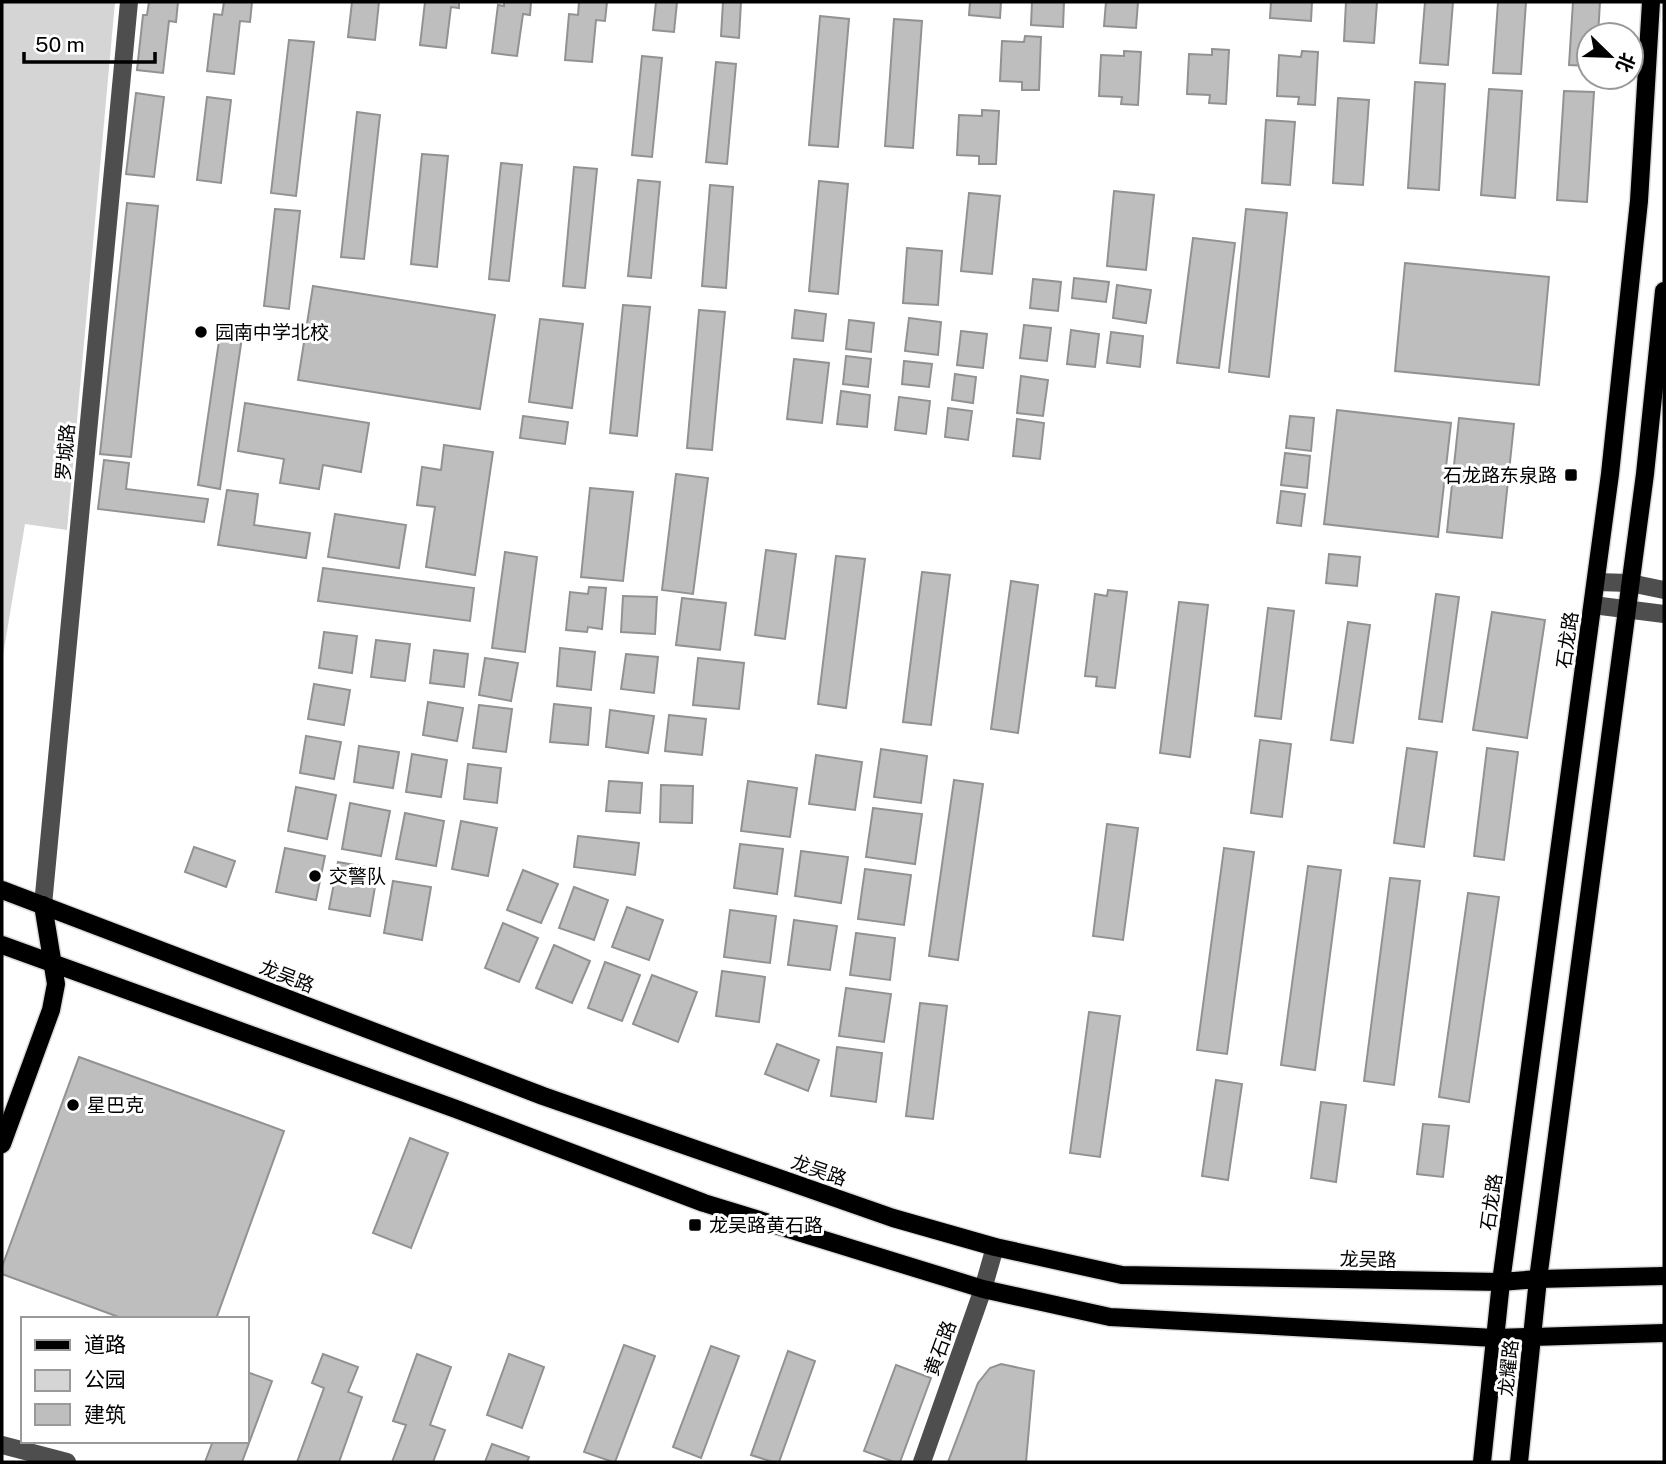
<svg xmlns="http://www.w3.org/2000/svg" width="1666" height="1464" font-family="'Public Sans','Noto Sans SC',sans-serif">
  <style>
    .green { fill: #d5d5d5 }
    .building { fill: #bebebe; stroke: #929292; stroke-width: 2 }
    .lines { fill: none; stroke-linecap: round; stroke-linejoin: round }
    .major-casing { stroke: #dbdbdb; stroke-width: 21 }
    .minor { stroke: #4e4e4e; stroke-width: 18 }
    .major { stroke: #000; stroke-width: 18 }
    .poi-dot { fill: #000; stroke: #fff; stroke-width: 2.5 }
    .labels { text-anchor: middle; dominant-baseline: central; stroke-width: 6; stroke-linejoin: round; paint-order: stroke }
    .poi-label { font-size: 19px; fill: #000; stroke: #fff; text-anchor: start }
    .street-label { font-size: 19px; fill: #000; stroke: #fff }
  </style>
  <rect width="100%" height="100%" fill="#fff"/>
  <polygon class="green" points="2,2 115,2 67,530 25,524 2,661"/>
  <g class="building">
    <polygon points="149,2 178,2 176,22 169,21 163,73 137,70 143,15 147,15"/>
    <polygon points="224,2 252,2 250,22 240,21 234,74 207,71 214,14 222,15"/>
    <polygon points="352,2 379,2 375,40 348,37"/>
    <polygon points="425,2 459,2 459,8 451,7 446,48 420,45"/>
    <polygon points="504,2 531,2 530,15 523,14 517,56 492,53 498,5 504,6"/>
    <polygon points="579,2 607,2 605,21 596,20 592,62 565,60 569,14 578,15"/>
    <polygon points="656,2 677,2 674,32 653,30"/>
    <polygon points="723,2 741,2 739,38 721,36"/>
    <polygon points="970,2 1001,2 1000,18 969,15"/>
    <polygon points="1032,2 1064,2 1063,27 1031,25"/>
    <polygon points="1106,2 1138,2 1136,28 1104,26"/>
    <polygon points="1271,2 1312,2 1311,21 1270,18"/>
    <polygon points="1346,2 1377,2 1374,43 1344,41"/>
    <polygon points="1425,2 1453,2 1448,65 1420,63"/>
    <polygon points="1498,2 1526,2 1521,74 1493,73"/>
    <polygon points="1573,2 1600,2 1598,35 1589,35 1589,66 1569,65"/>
    <polygon points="820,16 849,19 838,147 809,145"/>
    <polygon points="894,19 922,21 913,148 885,146"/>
    <polygon points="1025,36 1041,37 1039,90 1022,90 1022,82 1000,81 1002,41 1024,42"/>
    <polygon points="289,40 314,42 296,196 271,193"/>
    <polygon points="1212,49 1229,50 1226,104 1209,103 1210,95 1187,94 1189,54 1212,55"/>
    <polygon points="1124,51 1141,52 1138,105 1121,104 1122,97 1099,96 1101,55 1124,56"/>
    <polygon points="1302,51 1318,52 1315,105 1298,104 1299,97 1277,96 1279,55 1301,57"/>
    <polygon points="642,56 662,58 652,157 632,155"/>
    <polygon points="716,62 736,64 727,164 706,162"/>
    <polygon points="1415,82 1445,84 1439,190 1408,188"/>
    <polygon points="1489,89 1522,91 1515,198 1481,195"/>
    <polygon points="1564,91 1594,92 1587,202 1557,200"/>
    <polygon points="136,93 164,97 154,177 126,174"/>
    <polygon points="207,97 231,100 221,183 197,180"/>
    <polygon points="1338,98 1369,100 1363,185 1333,183"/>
    <polygon points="982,110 999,111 996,164 979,164 979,156 957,155 959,115 982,116"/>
    <polygon points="357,112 380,115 364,259 341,257"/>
    <polygon points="1266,120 1295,122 1290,185 1262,183"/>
    <polygon points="422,154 448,156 437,267 411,264"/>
    <polygon points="501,163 522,165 509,281 489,279"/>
    <polygon points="574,167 597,169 585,288 563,286"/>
    <polygon points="638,180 660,182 651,278 628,276"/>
    <polygon points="819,181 848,184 838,294 809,291"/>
    <polygon points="710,185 733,187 726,288 702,286"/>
    <polygon points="1114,191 1154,195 1146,270 1107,266"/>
    <polygon points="969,193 1000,196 992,274 961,271"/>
    <polygon points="127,203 158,206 131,457 100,454"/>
    <polygon points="275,209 300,211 289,309 264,306"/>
    <polygon points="1246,209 1287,213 1269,377 1229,372"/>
    <polygon points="1193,238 1235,243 1219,368 1177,363"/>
    <polygon points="907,248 942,251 938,305 903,303"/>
    <polygon points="1405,263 1549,277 1539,385 1395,371"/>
    <polygon points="1074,278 1109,282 1106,302 1072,298"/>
    <polygon points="1033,279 1061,282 1058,311 1030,308"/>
    <polygon points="1117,285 1151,290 1146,323 1113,318"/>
    <polygon points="313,286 495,315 480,409 298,380"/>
    <polygon points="623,305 650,307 637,436 610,433"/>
    <polygon points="699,310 725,312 712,450 687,448"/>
    <polygon points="795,310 826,314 823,341 792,338"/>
    <polygon points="909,318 941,322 938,355 905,351"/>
    <polygon points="540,319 583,324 572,408 529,402"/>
    <polygon points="849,320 874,323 871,352 846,349"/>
    <polygon points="1024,325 1051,328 1047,361 1020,358"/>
    <polygon points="1071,330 1099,334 1095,367 1067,364"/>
    <polygon points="961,331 987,334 983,368 957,365"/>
    <polygon points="1111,332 1143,336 1140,367 1107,363"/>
    <polygon points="220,334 242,337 220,489 198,485"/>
    <polygon points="846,356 871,359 868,387 843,384"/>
    <polygon points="794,359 829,363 822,423 787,419"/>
    <polygon points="904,361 932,364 929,387 902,384"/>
    <polygon points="955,374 976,377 973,403 952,400"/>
    <polygon points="1021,376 1048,380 1043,416 1017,413"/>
    <polygon points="841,391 870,395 867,427 837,424"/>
    <polygon points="899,397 930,401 926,434 895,430"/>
    <polygon points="245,403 369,423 361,472 323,465 319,489 280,483 284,459 238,451"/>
    <polygon points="948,408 972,411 968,440 945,437"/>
    <polygon points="1337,410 1451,423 1438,537 1324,524"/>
    <polygon points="523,416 568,422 565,444 520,438"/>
    <polygon points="1290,416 1314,418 1311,451 1286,448"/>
    <polygon points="1459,418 1514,424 1502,538 1447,532"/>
    <polygon points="1017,419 1044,423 1040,459 1013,456"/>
    <polygon points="444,445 493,452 475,575 426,567 435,507 417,505 422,467 441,470"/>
    <polygon points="1285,453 1310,456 1307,488 1281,485"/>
    <polygon points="104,460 129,463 126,489 208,499 204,522 98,509"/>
    <polygon points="676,474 708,478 693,594 662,590"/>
    <polygon points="590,488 633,492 623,581 581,577"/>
    <polygon points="227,490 258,494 254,525 310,533 306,558 218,545"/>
    <polygon points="1281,491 1305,494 1301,526 1277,523"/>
    <polygon points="335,514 406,525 399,568 328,557"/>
    <polygon points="766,550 796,554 785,639 755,635"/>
    <polygon points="505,552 537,557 525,652 492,648"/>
    <polygon points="1329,554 1360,557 1357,586 1326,583"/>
    <polygon points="836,556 865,559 846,708 818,704"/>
    <polygon points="323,568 474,588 470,621 318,601"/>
    <polygon points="922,572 950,575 931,725 903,722"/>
    <polygon points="1011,581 1038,585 1018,733 991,729"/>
    <polygon points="589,587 606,588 602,629 588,627 587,632 566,630 570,592 588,594"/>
    <polygon points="1108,590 1127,592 1115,688 1096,686 1097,677 1085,676 1095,594 1107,596"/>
    <polygon points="1436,594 1459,597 1442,722 1419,719"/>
    <polygon points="623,596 657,597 655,634 621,632"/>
    <polygon points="682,598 726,603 720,650 676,645"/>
    <polygon points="1179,602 1208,605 1190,757 1160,753"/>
    <polygon points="1268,608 1294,611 1281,719 1255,716"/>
    <polygon points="1492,612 1545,620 1527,738 1473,730"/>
    <polygon points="1348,622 1370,625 1353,743 1331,740"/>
    <polygon points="324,632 357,636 352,673 319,668"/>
    <polygon points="376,640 410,644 405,681 371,677"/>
    <polygon points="560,648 595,652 591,690 557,686"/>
    <polygon points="434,650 468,654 464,687 430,683"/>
    <polygon points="626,654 658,657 654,693 621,689"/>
    <polygon points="485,658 518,663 511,701 479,695"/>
    <polygon points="698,658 744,663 739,709 693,705"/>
    <polygon points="314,684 350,690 344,725 308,719"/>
    <polygon points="428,702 463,708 457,741 423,735"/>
    <polygon points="554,704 591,708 588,745 550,742"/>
    <polygon points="479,705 512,709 506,752 473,748"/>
    <polygon points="610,710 654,716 648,753 606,747"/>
    <polygon points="669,715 706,719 702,755 665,751"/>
    <polygon points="306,736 341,742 334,779 300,773"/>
    <polygon points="1260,740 1291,744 1282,817 1251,813"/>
    <polygon points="359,746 399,752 393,788 354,782"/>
    <polygon points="1407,748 1437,752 1424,847 1394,843"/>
    <polygon points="1487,748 1518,752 1504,860 1474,856"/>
    <polygon points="881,749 927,756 921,803 874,797"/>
    <polygon points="412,754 447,760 441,797 406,792"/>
    <polygon points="816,755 862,762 855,810 809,804"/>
    <polygon points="468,764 501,768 497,803 464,799"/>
    <polygon points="954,780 983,784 958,960 929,956"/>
    <polygon points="609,781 642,783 640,813 606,811"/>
    <polygon points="748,781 797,788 790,837 741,831"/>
    <polygon points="661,785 693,786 692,823 660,822"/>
    <polygon points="296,787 336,795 327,839 288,831"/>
    <polygon points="350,803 390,811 381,856 342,849"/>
    <polygon points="873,808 922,814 915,864 866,857"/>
    <polygon points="405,813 444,821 436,866 396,859"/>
    <polygon points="461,821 497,828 488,876 452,869"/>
    <polygon points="1107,824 1138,828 1123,940 1093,936"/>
    <polygon points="578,836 639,843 635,875 574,867"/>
    <polygon points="740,844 783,849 777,894 734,888"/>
    <polygon points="194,847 235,861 226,887 185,872"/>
    <polygon points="285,848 325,856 316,900 276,892"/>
    <polygon points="1224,848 1254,852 1227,1054 1197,1050"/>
    <polygon points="801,851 848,857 841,903 795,896"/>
    <polygon points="338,862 378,869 370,916 329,909"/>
    <polygon points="1308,866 1341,870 1315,1070 1281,1065"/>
    <polygon points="865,869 911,875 904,925 858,919"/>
    <polygon points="523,870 558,884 541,923 507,910"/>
    <polygon points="1390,878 1420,881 1394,1085 1364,1081"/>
    <polygon points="393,881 431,887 422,940 384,933"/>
    <polygon points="574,887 608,900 594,940 559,928"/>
    <polygon points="1468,893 1499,897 1469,1102 1439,1097"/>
    <polygon points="627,907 663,920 649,960 612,947"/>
    <polygon points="730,910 776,916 770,963 724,957"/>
    <polygon points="794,920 837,926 830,970 788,965"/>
    <polygon points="503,923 538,938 519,982 485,968"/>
    <polygon points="856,933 895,938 890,980 850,975"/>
    <polygon points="554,945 590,961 572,1003 536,988"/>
    <polygon points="605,962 640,975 622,1021 588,1008"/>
    <polygon points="722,971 765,977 759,1022 716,1016"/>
    <polygon points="652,975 697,992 678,1042 633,1024"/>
    <polygon points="846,988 891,994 884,1042 839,1036"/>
    <polygon points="920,1003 947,1006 933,1119 906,1116"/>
    <polygon points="1089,1012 1120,1016 1100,1157 1070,1153"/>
    <polygon points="777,1044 819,1060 808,1091 765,1074"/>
    <polygon points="837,1047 882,1053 876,1102 831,1096"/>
    <polygon points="79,1057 284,1131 216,1319 124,1319 2,1274 2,1267"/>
    <polygon points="1216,1080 1242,1084 1228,1180 1202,1176"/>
    <polygon points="1321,1102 1346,1105 1336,1182 1311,1178"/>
    <polygon points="1423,1124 1449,1126 1443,1177 1417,1174"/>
    <polygon points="410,1138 448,1153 411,1248 373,1233"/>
    <polygon points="624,1345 655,1356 615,1462 613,1462 584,1452"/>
    <polygon points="711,1346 739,1356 701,1458 673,1447"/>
    <polygon points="788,1351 815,1361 779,1462 773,1462 751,1455"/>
    <polygon points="323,1354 358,1367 348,1392 362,1397 339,1462 297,1462 324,1388 312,1383"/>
    <polygon points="417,1354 451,1367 430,1425 445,1430 433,1462 392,1462 406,1425 393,1421"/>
    <polygon points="509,1354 544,1367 522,1428 487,1415"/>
    <polygon points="1001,1364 1034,1371 1026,1462 948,1462 978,1383 990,1368"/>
    <polygon points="896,1365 931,1378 900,1462 894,1462 864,1451"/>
    <polygon points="247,1372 272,1381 242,1462 205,1462 213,1441 247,1441"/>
    <polygon points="492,1444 529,1457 527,1462 485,1462"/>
  </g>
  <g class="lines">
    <g class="major-casing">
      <g id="major">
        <polyline points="2,890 543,1096 893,1218 995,1247 1122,1275 1501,1282 1538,1279 1664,1276"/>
        <polyline points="2,945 456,1109 704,1203 983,1289 1110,1317 1495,1338 1664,1333"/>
        <polyline points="2,1144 51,1010 56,984 43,905"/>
        <polyline points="1482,1462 1501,1282 1610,474 1639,201 1651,2"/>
        <polyline points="1519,1462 1538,1279 1645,474 1664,291"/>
      </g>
    </g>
    <g class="minor">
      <polyline points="1596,582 1630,583 1664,590"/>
      <polyline points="1593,605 1664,614"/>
      <polyline points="43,905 129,2"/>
      <polyline points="2,1445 67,1462"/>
      <polyline points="922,1462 983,1289 995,1247"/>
    </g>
    <use href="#major" class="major"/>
  </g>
  <g class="poi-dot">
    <circle cx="201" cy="332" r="7"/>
    <rect x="1564" y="468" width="14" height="14" rx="3.5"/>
    <circle cx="315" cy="876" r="7"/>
    <circle cx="73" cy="1105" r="7"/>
    <rect x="688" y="1218" width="14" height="14" rx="3.5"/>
  </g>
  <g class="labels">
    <g class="poi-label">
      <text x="215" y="332">园南中学北校</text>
      <text x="1557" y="475" text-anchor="end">石龙路东泉路</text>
      <text x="329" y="876">交警队</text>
      <text x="87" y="1105">星巴克</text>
      <text x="709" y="1225">龙吴路黄石路</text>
    </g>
    <g class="street-label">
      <text transform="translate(65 452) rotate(-85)">罗城路</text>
      <text transform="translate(1567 640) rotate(-82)">石龙路</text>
      <text transform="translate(287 976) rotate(21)">龙吴路</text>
      <text transform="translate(819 1170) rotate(19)">龙吴路</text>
      <text transform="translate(1491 1202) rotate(-82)">石龙路</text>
      <text transform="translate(1368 1259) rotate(1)">龙吴路</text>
      <text transform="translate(940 1348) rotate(-70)">黄石路</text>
      <text transform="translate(1508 1368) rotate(-84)">龙耀路</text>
    </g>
  </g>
  <rect width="1666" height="1464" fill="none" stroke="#000000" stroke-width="7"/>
  <rect x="21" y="1317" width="228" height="126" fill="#ffffff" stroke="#999999" stroke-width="2"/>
  <rect x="35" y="1340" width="35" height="10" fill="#000000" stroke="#999999" stroke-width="2"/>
  <text x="84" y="1352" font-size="21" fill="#000000">道路</text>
  <rect x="35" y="1370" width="35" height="21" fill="#d5d5d5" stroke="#999999" stroke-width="2"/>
  <text x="84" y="1387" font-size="21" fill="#000000">公园</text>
  <rect x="35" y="1404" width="35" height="21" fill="#bebebe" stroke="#999999" stroke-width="2"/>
  <text x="84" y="1422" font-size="21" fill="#000000">建筑</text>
  <g transform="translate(1610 56) rotate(113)"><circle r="33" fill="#ffffff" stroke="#999999" stroke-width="2"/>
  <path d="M0-5L12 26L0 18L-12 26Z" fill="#000000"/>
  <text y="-10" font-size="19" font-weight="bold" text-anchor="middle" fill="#000000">北</text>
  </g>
  <path d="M24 52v10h131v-10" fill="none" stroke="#000000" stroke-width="3.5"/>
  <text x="35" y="52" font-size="21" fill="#000000" stroke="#ffffff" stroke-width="5" paint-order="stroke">50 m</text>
</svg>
